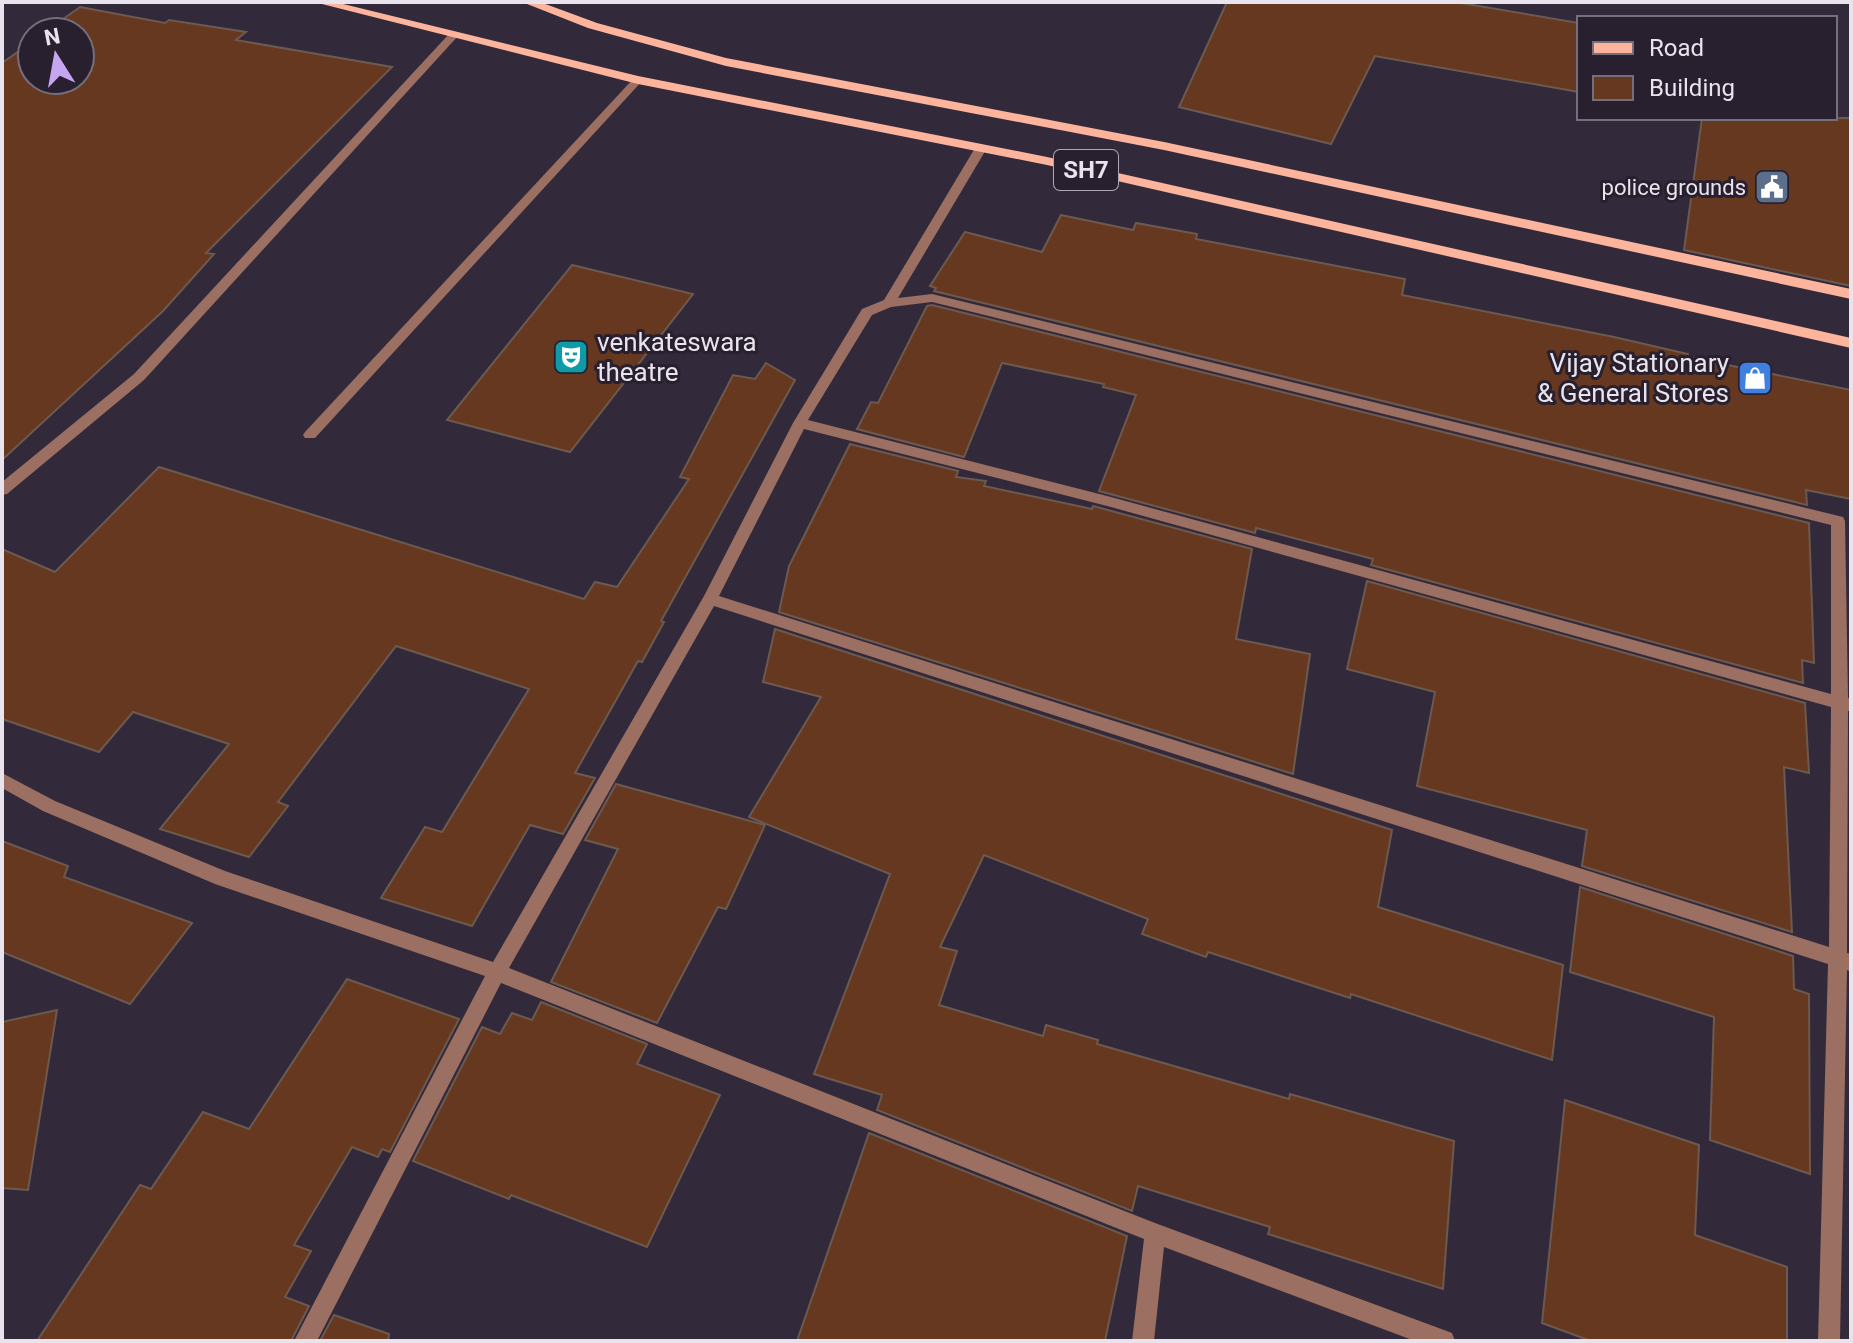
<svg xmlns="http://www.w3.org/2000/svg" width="1853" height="1343" font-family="Roboto,sans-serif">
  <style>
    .building { fill: #663820; stroke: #6c594f; stroke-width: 2 }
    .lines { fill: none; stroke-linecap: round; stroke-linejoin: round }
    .street { fill: #9b6f61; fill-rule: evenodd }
    .primary { fill: #fdb49d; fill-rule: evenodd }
    .labels { text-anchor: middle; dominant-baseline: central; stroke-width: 6; stroke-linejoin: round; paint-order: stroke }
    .far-poi-label { font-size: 22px; fill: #e8e3ed; stroke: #28202f; text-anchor: end }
    .shield { fill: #28202f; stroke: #aea8b4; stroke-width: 2 }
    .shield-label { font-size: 24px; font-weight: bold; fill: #e8e3ed }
    .poi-label { font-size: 26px; fill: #e8e3ed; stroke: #28202f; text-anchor: start }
  </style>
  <rect width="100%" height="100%" fill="#322a3a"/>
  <g class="building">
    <polygon points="1227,2 1455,2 1579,23 1579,92 1375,56 1331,144 1179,107"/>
    <polygon points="80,7 165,23 169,20 246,32 236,40 392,67 206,253 214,254 163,311 2,460 2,63 32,42 32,80 80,80 80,32 45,32"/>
    <polygon points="1702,118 1851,118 1851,286 1684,250"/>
    <polygon points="1061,215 1133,230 1136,223 1197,234 1196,239 1405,279 1402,295 1614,337 1688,354 1688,357 1851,390 1851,499 1806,490 1807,505 934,291 936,288 930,286 965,232 1042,252"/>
    <polygon points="572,265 693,294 570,452 447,420"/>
    <polygon points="932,305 1809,523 1814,663 1802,660 1803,683 1371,565 1373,559 1256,528 1255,533 1099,491 1136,395 1103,387 1104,384 1002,363 964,457 857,429 871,402 878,403 927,306"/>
    <polygon points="766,363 795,380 661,621 664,622 642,662 638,661 575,773 595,778 563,834 530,825 472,926 381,898 425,827 442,832 529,689 396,646 278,802 288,806 249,857 160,829 229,744 133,712 99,752 2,719 2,549 55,572 159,467 584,599 595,582 617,587 689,479 680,477 733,375 755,379"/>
    <polygon points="850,444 958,471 956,477 986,481 984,486 1092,509 1093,506 1252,549 1236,639 1310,654 1293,774 779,612 789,566"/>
    <polygon points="1367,581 1805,703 1809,773 1784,767 1792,932 1582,866 1587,830 1417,786 1435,692 1347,669"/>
    <polygon points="775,629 1392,830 1378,907 1563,965 1552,1060 1351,994 1350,998 1208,952 1206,957 1142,934 1148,919 984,855 940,947 957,951 939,1005 1043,1036 1046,1025 1098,1040 1097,1044 1289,1099 1290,1094 1454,1141 1443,1289 1268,1234 1270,1227 1138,1186 1132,1211 877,1110 882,1095 814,1074 890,874 749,817 821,697 763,682"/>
    <polygon points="616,784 765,825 726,909 718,907 657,1023 551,982 618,849 585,840"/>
    <polygon points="2,841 68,866 64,877 192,923 130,1004 2,952"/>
    <polygon points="1580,887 1793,956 1794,989 1809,994 1810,1174 1710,1140 1714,1017 1570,972"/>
    <polygon points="347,979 459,1019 390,1152 382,1149 378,1157 352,1147 294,1245 311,1251 285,1297 309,1306 291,1341 37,1341 140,1185 151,1189 203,1112 249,1129"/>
    <polygon points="541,1002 647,1044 637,1064 720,1095 647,1247 511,1195 509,1199 413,1161 482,1027 500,1034 512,1013 532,1020"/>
    <polygon points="57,1010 28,1190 2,1188 2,1022"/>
    <polygon points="1565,1100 1699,1145 1695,1235 1787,1267 1787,1341 1591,1341 1542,1323"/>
    <polygon points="869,1133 1127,1236 1105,1341 797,1341"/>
    <polygon points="334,1315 389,1334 388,1341 320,1341"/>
  </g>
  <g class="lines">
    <g class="street">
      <polygon points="449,34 458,36 144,380 7,494 2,495 2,482 134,374"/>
      <polygon points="634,78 643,80 315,438 305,438 303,435 305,432"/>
      <path d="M981,145L987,148L898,298L932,294L1843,517L1845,521L1848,698L1851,699V711H1848L1847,953L1851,954V972L1847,970L1840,1341H1818L1828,964L714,606L509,968L1155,1223L1444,1330L1452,1333L1455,1341H1415L1164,1247L1154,1341H1132L1144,1239L501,983L317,1341H294L485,976L215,884L43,811L2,788V773L55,801L225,871L493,962L704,596L793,423L862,309L884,300L975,148ZM932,302L1831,525V694L1111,497L808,420L872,315L891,307ZM804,429L1111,507L1831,707L1829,947L719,596Z"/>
    </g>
    <g class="primary">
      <polygon points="314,2 335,2 638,76 1047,157 1851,338 1851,348 1047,165 638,84"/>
      <polygon points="522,2 540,2 597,23 726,58 1164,142 1851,289 1851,299 1164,150 726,66 588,28"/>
    </g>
  </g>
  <defs>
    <g id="civic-square" transform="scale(1.8)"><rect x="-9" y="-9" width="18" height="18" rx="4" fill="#5c6f8a" stroke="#28202f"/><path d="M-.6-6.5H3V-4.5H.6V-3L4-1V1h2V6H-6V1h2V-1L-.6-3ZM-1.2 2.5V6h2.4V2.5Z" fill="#fff"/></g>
    <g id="theatre-square" transform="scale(1.8)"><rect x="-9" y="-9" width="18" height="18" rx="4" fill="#0f9aa8" stroke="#28202f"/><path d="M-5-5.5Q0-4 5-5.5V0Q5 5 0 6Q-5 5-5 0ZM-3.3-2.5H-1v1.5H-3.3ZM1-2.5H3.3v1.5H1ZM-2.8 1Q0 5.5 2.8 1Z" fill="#fff"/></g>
    <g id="shop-square" transform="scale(1.8)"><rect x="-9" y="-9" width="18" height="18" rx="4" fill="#3f7fe0" stroke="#28202f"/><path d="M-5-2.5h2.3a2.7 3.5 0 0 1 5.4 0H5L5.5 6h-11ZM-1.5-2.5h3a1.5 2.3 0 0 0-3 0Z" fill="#fff"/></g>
  </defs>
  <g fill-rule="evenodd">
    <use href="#civic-square" x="1772" y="187"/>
    <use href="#theatre-square" x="571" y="357"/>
    <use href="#shop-square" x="1755" y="378"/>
  </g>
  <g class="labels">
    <g class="far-poi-label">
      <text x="1746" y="187">police grounds</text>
    </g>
    <rect class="shield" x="1054" y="150" width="64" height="40" rx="6"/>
    <g class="shield-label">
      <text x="1086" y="170">SH7</text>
    </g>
    <g class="poi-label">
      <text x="597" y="342">venkateswara<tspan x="597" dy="30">theatre</tspan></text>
      <text x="1729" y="363" text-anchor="end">Vijay Stationary<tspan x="1729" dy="30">&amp; General Stores</tspan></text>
    </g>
  </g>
  <rect width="1853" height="1343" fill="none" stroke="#e8e3ed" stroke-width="8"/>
  <rect x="1577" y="16" width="260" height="104" fill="#28202f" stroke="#756e7b" stroke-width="2"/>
  <rect x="1593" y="42" width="40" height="12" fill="#fdb49d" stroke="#756e7b" stroke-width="2"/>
  <text x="1649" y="56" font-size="24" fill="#e8e3ed">Road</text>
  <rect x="1593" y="76" width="40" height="24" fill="#663820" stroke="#756e7b" stroke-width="2"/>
  <text x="1649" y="96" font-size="24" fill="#e8e3ed">Building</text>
  <g transform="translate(56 56) rotate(349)"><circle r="38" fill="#28202f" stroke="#756e7b" stroke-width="2"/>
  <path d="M0-6L14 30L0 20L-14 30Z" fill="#c6a6f0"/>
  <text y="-12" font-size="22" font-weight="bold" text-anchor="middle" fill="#e8e3ed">N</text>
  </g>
</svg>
